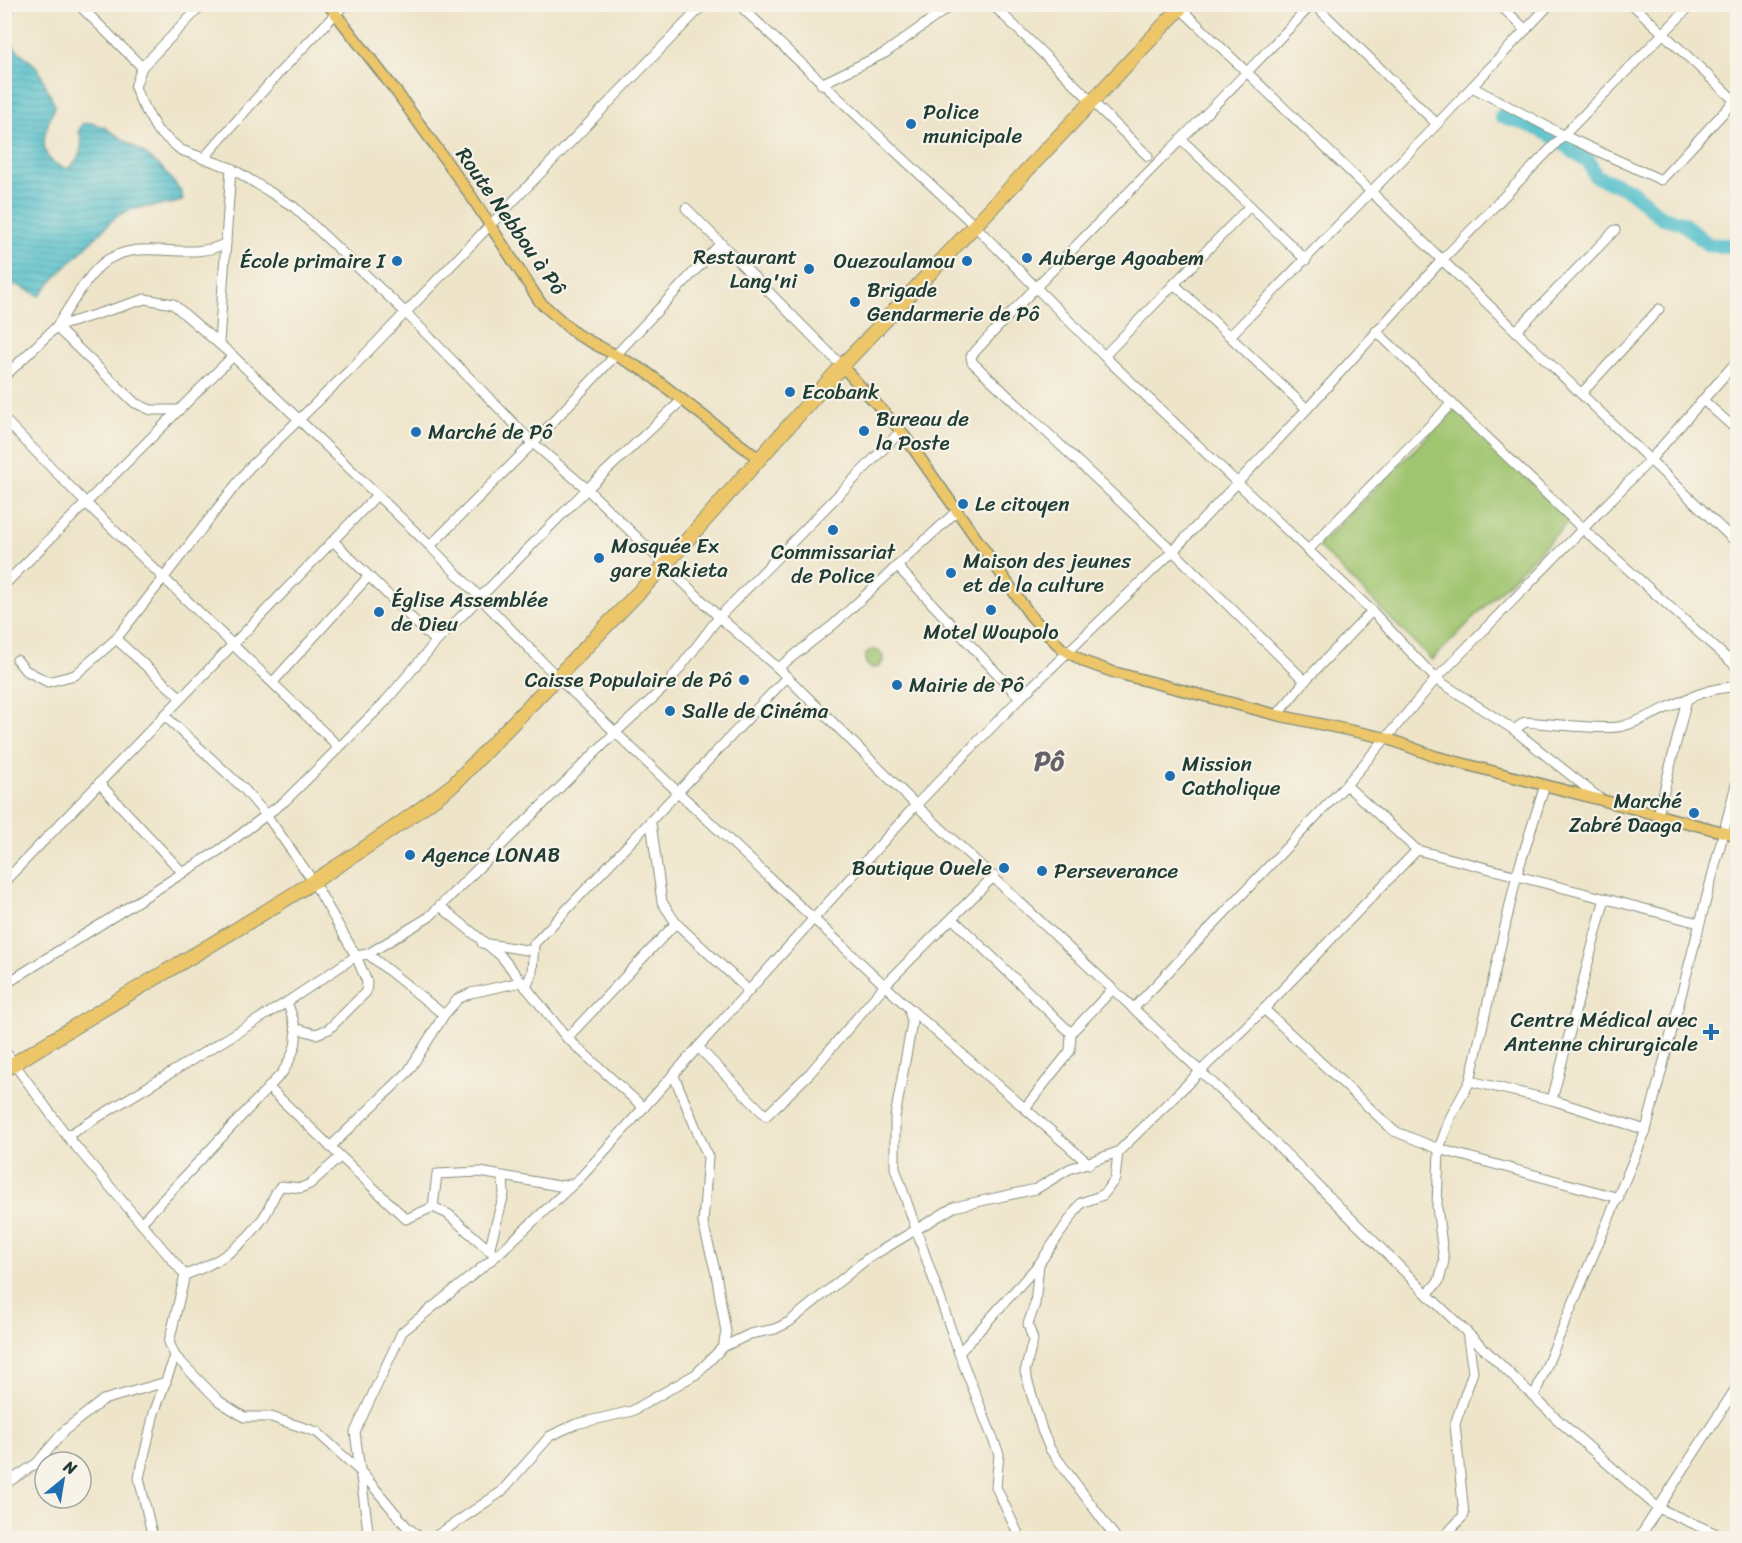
<svg xmlns="http://www.w3.org/2000/svg" width="1742" height="1543" font-family="Sriracha,sans-serif">
  <style>
    .grass { fill: #a0c570; stroke: #608152; stroke-width: 1.5 }
    .garden { fill: url(#garden-dots); stroke: #608152; stroke-width: 1.5 }
    .water { fill: url(#water-rules); stroke: #387e80; stroke-width: 1.5 }
    .lines { fill: none; stroke-linecap: round; stroke-linejoin: round }
    .stream { stroke: #52bfcb; stroke-width: 2 }
    .river { stroke: #52bfcb; stroke-width: 15 }
    .minor-casing { stroke: #86907e; stroke-width: 11 }
    .major-casing { stroke: #86907e; stroke-width: 13 }
    .highway-casing { stroke: #86907e; stroke-width: 16 }
    .minor { stroke: #fff; stroke-width: 9 }
    .major { stroke: #ecc669; stroke-width: 10 }
    .highway { stroke: #ecc669; stroke-width: 14 }
    .poi-dot { fill: #1f6fb2; stroke: #f7f3e8; stroke-width: 2 }
    .labels { text-anchor: middle; dominant-baseline: central; stroke-width: 4.5; stroke-linejoin: round; paint-order: stroke }
    .poi-label { font-size: 21px; fill: #1f3d34; stroke: #f7f3e8; text-anchor: start }
    .street-label { font-size: 21px; fill: #1f3d34; stroke: #f7f3e8 }
    .district-label { font-size: 27px; font-weight: bold; fill: #65626a; stroke: #f7f3e8 }
  </style>
  <defs>
    <pattern id="garden-dots" width="8" height="8" patternUnits="userSpaceOnUse" patternTransform="scale(1.5)"><rect width="8" height="8" fill="#a0c570"/><path d="M2 2h.1M6 6h.1" fill="none" stroke="#82a15d" stroke-width="1.8" stroke-linecap="round"/></pattern>
    <pattern id="water-rules" width="6" height="5" patternUnits="userSpaceOnUse" patternTransform="scale(1.5)"><rect width="6" height="5" fill="#52bfcb"/><path d="M0 2.5h6" fill="none" stroke="#439ca6"/></pattern>
  </defs>
  <rect width="100%" height="100%" fill="#f7f3e8"/>
  <filter id="ink" filterUnits="userSpaceOnUse"><feTurbulence type="fractalNoise" baseFrequency=".0167" numOctaves="2"/><feDisplacementMap in="SourceGraphic" scale="12" xChannelSelector="R" yChannelSelector="G"/><feConvolveMatrix kernelMatrix="1 2 1 2 8 2 1 2 1" color-interpolation-filters="sRGB"/></filter>
  <filter id="wash" filterUnits="userSpaceOnUse"><feTurbulence type="fractalNoise" baseFrequency=".008" numOctaves="4" result="noise"/><feDisplacementMap in="SourceGraphic" scale="24" xChannelSelector="R" yChannelSelector="G"/><feGaussianBlur stdDeviation="1.35" result="paint"/><feColorMatrix in="noise" values="0 0 0 0 0 0 0 0 0 0 0 0 0 0 0 0 0 1.4 0 .05"/><feComposite in="paint" operator="in"/></filter>
  <g filter="url(#wash)">
    <rect width="100%" height="100%" fill="#eee4c9"/>
    <polygon class="grass" points="1456,408 1570,520 1432,660 1318,546"/>
    <circle class="garden" cx="874" cy="659" r="9"/>
    <path class="water" d="M16,4L6,30L14,47L38,68L55,106C44,132 33,159 67,169C80,161 85,145 79,131L82,124L91,123L104,127L144,153L161,167L181,191L183,200C173,206 141,205 125,212C110,218 106,229 94,239C75,258 56,274 40,296L5,279L4,5Z"/>
    <g class="lines">
      <polyline class="stream" points="4,295 17,283"/>
      <path class="river" d="M1502,116C1520,121 1538,127 1554,137C1567,145 1574,154 1589,161L1595,176L1630,190L1661,217L1681,222L1709,245L1738,246"/>
    </g>
  </g>
  <g filter="url(#ink)">
    <g class="lines">
      <g class="minor-casing">
        <g id="minor">
          <polyline points="78,4 142,67 135,87 140,100 157,130 181,150 231,168 294,207 405,312 533,443 587,489 719,617 778,668 916,805 1244,1112 1427,1294 1557,1419 1658,1508 1726,1538"/>
          <polyline points="738,4 974,225 1104,356 1372,611 1436,679 1514,730 1598,797"/>
          <polyline points="992,4 1148,156"/>
          <polyline points="1314,4 1437,124"/>
          <polyline points="1499,4 1526,30"/>
          <polyline points="1632,4 1734,100"/>
          <polyline points="142,67 203,4"/>
          <polyline points="821,84 885,53 953,4"/>
          <polyline points="1472,87 1565,136 1661,180 1738,97"/>
          <polyline points="1181,139 1306,260"/>
          <polyline points="203,159 278,74 345,4"/>
          <polyline points="686,208 842,366"/>
          <polyline points="1174,284 1307,409"/>
          <polyline points="1376,331 1583,529 1738,668"/>
          <polyline points="1516,331 1615,230"/>
          <polyline points="1231,335 1437,124 1550,4"/>
          <polyline points="219,343 231,168"/>
          <polyline points="1104,356 1250,206"/>
          <polyline points="1738,360 1650,460 1738,544"/>
          <polyline points="4,377 56,327 145,299 173,304 233,356"/>
          <polyline points="1581,394 1659,309"/>
          <polyline points="1704,401 1738,431"/>
          <path d="M179,410H151L135,403L56,327C68,310 87,276 102,264C137,234 188,264 226,243"/>
          <polyline points="4,419 86,503 339,747"/>
          <polyline points="333,541 436,642"/>
          <polyline points="430,546 533,443 721,243"/>
          <polyline points="1308,550 1452,403"/>
          <polyline points="897,566 1020,698"/>
          <polyline points="4,585 233,356 430,546 557,677 679,793 909,1008 1089,1164"/>
          <polyline points="116,639 180,697"/>
          <polyline points="17,660 25,670 48,682 75,675 116,639 249,468 352,368 704,4"/>
          <polyline points="778,668 833,625 957,511"/>
          <path d="M1305,681L1173,551L972,362L971,356C1082,235 1201,123 1312,4"/>
          <polyline points="273,682 368,577"/>
          <polyline points="164,715 244,789 267,816 313,881 356,956 367,982 366,992 329,1029 316,1034 298,1029"/>
          <polyline points="1277,715 1305,681 1372,611"/>
          <path d="M1514,730L1525,722C1546,723 1607,731 1623,726C1658,716 1700,685 1738,687"/>
          <polyline points="99,783 183,873"/>
          <polyline points="1658,815 1687,699"/>
          <polyline points="651,823 662,902 676,923 747,989"/>
          <polyline points="1417,850 1699,923"/>
          <polyline points="4,882 377,495"/>
          <polyline points="440,906 501,956 567,1038 644,1108"/>
          <polyline points="953,919 1071,1033"/>
          <polyline points="482,943 533,951"/>
          <polyline points="368,954 444,1015"/>
          <polyline points="4,985 221,849 285,801 384,703 436,642 587,489 681,401"/>
          <polyline points="526,988 532,972 534,944 787,677"/>
          <polyline points="909,1008 912,1023 895,1117 895,1168 959,1353 999,1454 996,1487 1020,1538"/>
          <polyline points="1133,1009 1346,785 1436,679 1650,460 1178,6"/>
          <polyline points="1264,1009 1394,1131 1439,1149 1619,1198"/>
          <polyline points="567,1038 676,923"/>
          <polyline points="698,1047 766,1116 810,1073 885,985 994,876"/>
          <polyline points="4,1050 67,1136 185,1275 169,1342 175,1356 219,1401 244,1417 271,1417 317,1432 363,1474 407,1527 421,1538"/>
          <polyline points="674,1076 708,1157 703,1223 716,1274 726,1332 723,1347"/>
          <polyline points="1470,1081 1552,1100 1646,1130"/>
          <polyline points="269,1088 406,1219 433,1207 448,1214 496,1256"/>
          <polyline points="1552,1100 1605,898"/>
          <polyline points="1025,1108 1070,1051 1071,1033 1112,990"/>
          <polyline points="67,1136 287,1002 356,956 368,954 429,917 615,733 666,686 719,617 901,431"/>
          <polyline points="330,1147 408,1072 444,1015 458,999 471,993 521,982"/>
          <polyline points="433,1207 437,1174 480,1172 559,1186 573,1184"/>
          <path d="M141,1223L282,1073C301,1043 299,1034 287,1002"/>
          <polyline points="489,1250 504,1194 503,1177"/>
          <polyline points="1039,1264 1035,1304 1028,1324 1033,1340 1025,1372 1042,1430 1050,1449 1116,1538"/>
          <path d="M185,1275C216,1264 244,1246 263,1218C271,1208 272,1195 281,1186L301,1188L310,1184L340,1157"/>
          <polyline points="1427,1294 1439,1281 1444,1261 1437,1207 1439,1149 1450,1118 1470,1081 1517,874 1545,785"/>
          <polyline points="959,1353 1039,1264 1081,1203 1103,1195 1115,1179 1118,1152"/>
          <polyline points="1534,1396 1646,1130 1738,777"/>
          <polyline points="4,1485 37,1463 65,1430 103,1400 166,1382"/>
          <polyline points="153,1538 139,1478 154,1413 175,1356"/>
          <polyline points="369,1538 355,1432 402,1332 496,1256 582,1176 916,805 1020,698 1173,551 1307,409 1441,261 1692,4"/>
          <polyline points="433,1538 501,1492 550,1436 576,1424 632,1411 696,1374 723,1347 750,1334 775,1329 789,1322 867,1259 954,1207 1036,1189 1069,1169 1118,1152 1264,1009 1417,850 1346,785"/>
          <polyline points="1443,1538 1464,1515 1455,1424 1473,1372 1467,1332"/>
          <polyline points="1639,1538 1738,1385"/>
        </g>
      </g>
      <g class="major-casing">
        <g id="major">
          <polyline points="328,4 398,94 471,196 540,302 576,334 645,371 759,459"/>
          <polyline points="842,366 901,431 1030,615 1061,648 1085,662 1113,672 1277,715 1386,738 1434,756 1738,836"/>
        </g>
      </g>
      <g class="highway-casing">
        <path id="highway" d="M4,1070C154,975 313,892 454,784L665,565L842,366L1184,4"/>
      </g>
      <use href="#minor" class="minor"/>
      <use href="#major" class="major"/>
      <use href="#highway" class="highway"/>
    </g>
  </g>
  <g class="poi-dot">
    <circle cx="911" cy="124" r="6"/>
    <circle cx="1027" cy="258" r="6"/>
    <circle cx="397" cy="261" r="6"/>
    <circle cx="967" cy="261" r="6"/>
    <circle cx="809" cy="269" r="6"/>
    <circle cx="855" cy="302" r="6"/>
    <circle cx="790" cy="392" r="6"/>
    <circle cx="864" cy="431" r="6"/>
    <circle cx="416" cy="432" r="6"/>
    <circle cx="963" cy="504" r="6"/>
    <circle cx="833" cy="530" r="6"/>
    <circle cx="599" cy="558" r="6"/>
    <circle cx="951" cy="573" r="6"/>
    <circle cx="991" cy="610" r="6"/>
    <circle cx="379" cy="612" r="6"/>
    <circle cx="744" cy="680" r="6"/>
    <circle cx="897" cy="685" r="6"/>
    <circle cx="670" cy="711" r="6"/>
    <circle cx="1170" cy="776" r="6"/>
    <circle cx="1694" cy="813" r="6"/>
    <circle cx="410" cy="855" r="6"/>
    <circle cx="1004" cy="868" r="6"/>
    <circle cx="1042" cy="871" r="6"/>
    <path d="M1708 1023h6v6h6v6h-6v6h-6v-6h-6v-6h6z"/>
  </g>
  <g class="labels">
    <g class="poi-label">
      <text x="923" y="112">Police<tspan x="923" dy="24">municipale</tspan></text>
      <text x="797" y="257" text-anchor="end">Restaurant<tspan x="797" dy="24">Lang'ni</tspan></text>
      <text x="1039" y="258">Auberge Agoabem</text>
      <text x="385" y="261" text-anchor="end">École primaire I</text>
      <text x="955" y="261" text-anchor="end">Ouezoulamou</text>
      <text x="867" y="290">Brigade<tspan x="867" dy="24">Gendarmerie de Pô</tspan></text>
      <text x="802" y="392">Ecobank</text>
      <text x="876" y="419">Bureau de<tspan x="876" dy="24">la Poste</tspan></text>
      <text x="428" y="432">Marché de Pô</text>
      <text x="975" y="504">Le citoyen</text>
      <text x="611" y="546">Mosquée Ex<tspan x="611" dy="24">gare Rakieta</tspan></text>
      <text x="833" y="552" text-anchor="middle">Commissariat<tspan x="833" dy="24">de Police</tspan></text>
      <text x="963" y="561">Maison des jeunes<tspan x="963" dy="24">et de la culture</tspan></text>
      <text x="391" y="600">Église Assemblée<tspan x="391" dy="24">de Dieu</tspan></text>
      <text x="991" y="632" text-anchor="middle">Motel Woupolo</text>
      <text x="732" y="680" text-anchor="end">Caisse Populaire de Pô</text>
      <text x="909" y="685">Mairie de Pô</text>
      <text x="682" y="711">Salle de Cinéma</text>
      <text x="1182" y="764">Mission<tspan x="1182" dy="24">Catholique</tspan></text>
      <text x="1682" y="801" text-anchor="end">Marché<tspan x="1682" dy="24">Zabré Daaga</tspan></text>
      <text x="422" y="855">Agence LONAB</text>
      <text x="992" y="868" text-anchor="end">Boutique Ouele</text>
      <text x="1054" y="871">Perseverance</text>
      <text x="1698" y="1020" text-anchor="end">Centre Médical avec<tspan x="1698" dy="24">Antenne chirurgicale</tspan></text>
    </g>
    <g class="street-label">
      <text transform="translate(511 221) rotate(55)">Route Nebbou à Pô</text>
    </g>
    <g class="district-label">
      <text x="1049" y="761">Pô</text>
    </g>
  </g>
  <rect width="1742" height="1543" fill="none" stroke="#f7f3e8" stroke-width="24"/>
  <g transform="translate(63 1480) rotate(30)"><circle r="28" fill="#f7f3e8" stroke="#a1aaa0" stroke-width="1.5"/>
  <path d="M0-4.5L10 22L0 15L-10 22Z" fill="#1f6fb2"/>
  <text y="-9" font-size="16" font-weight="bold" text-anchor="middle" fill="#1f3d34">N</text>
  </g>
</svg>
